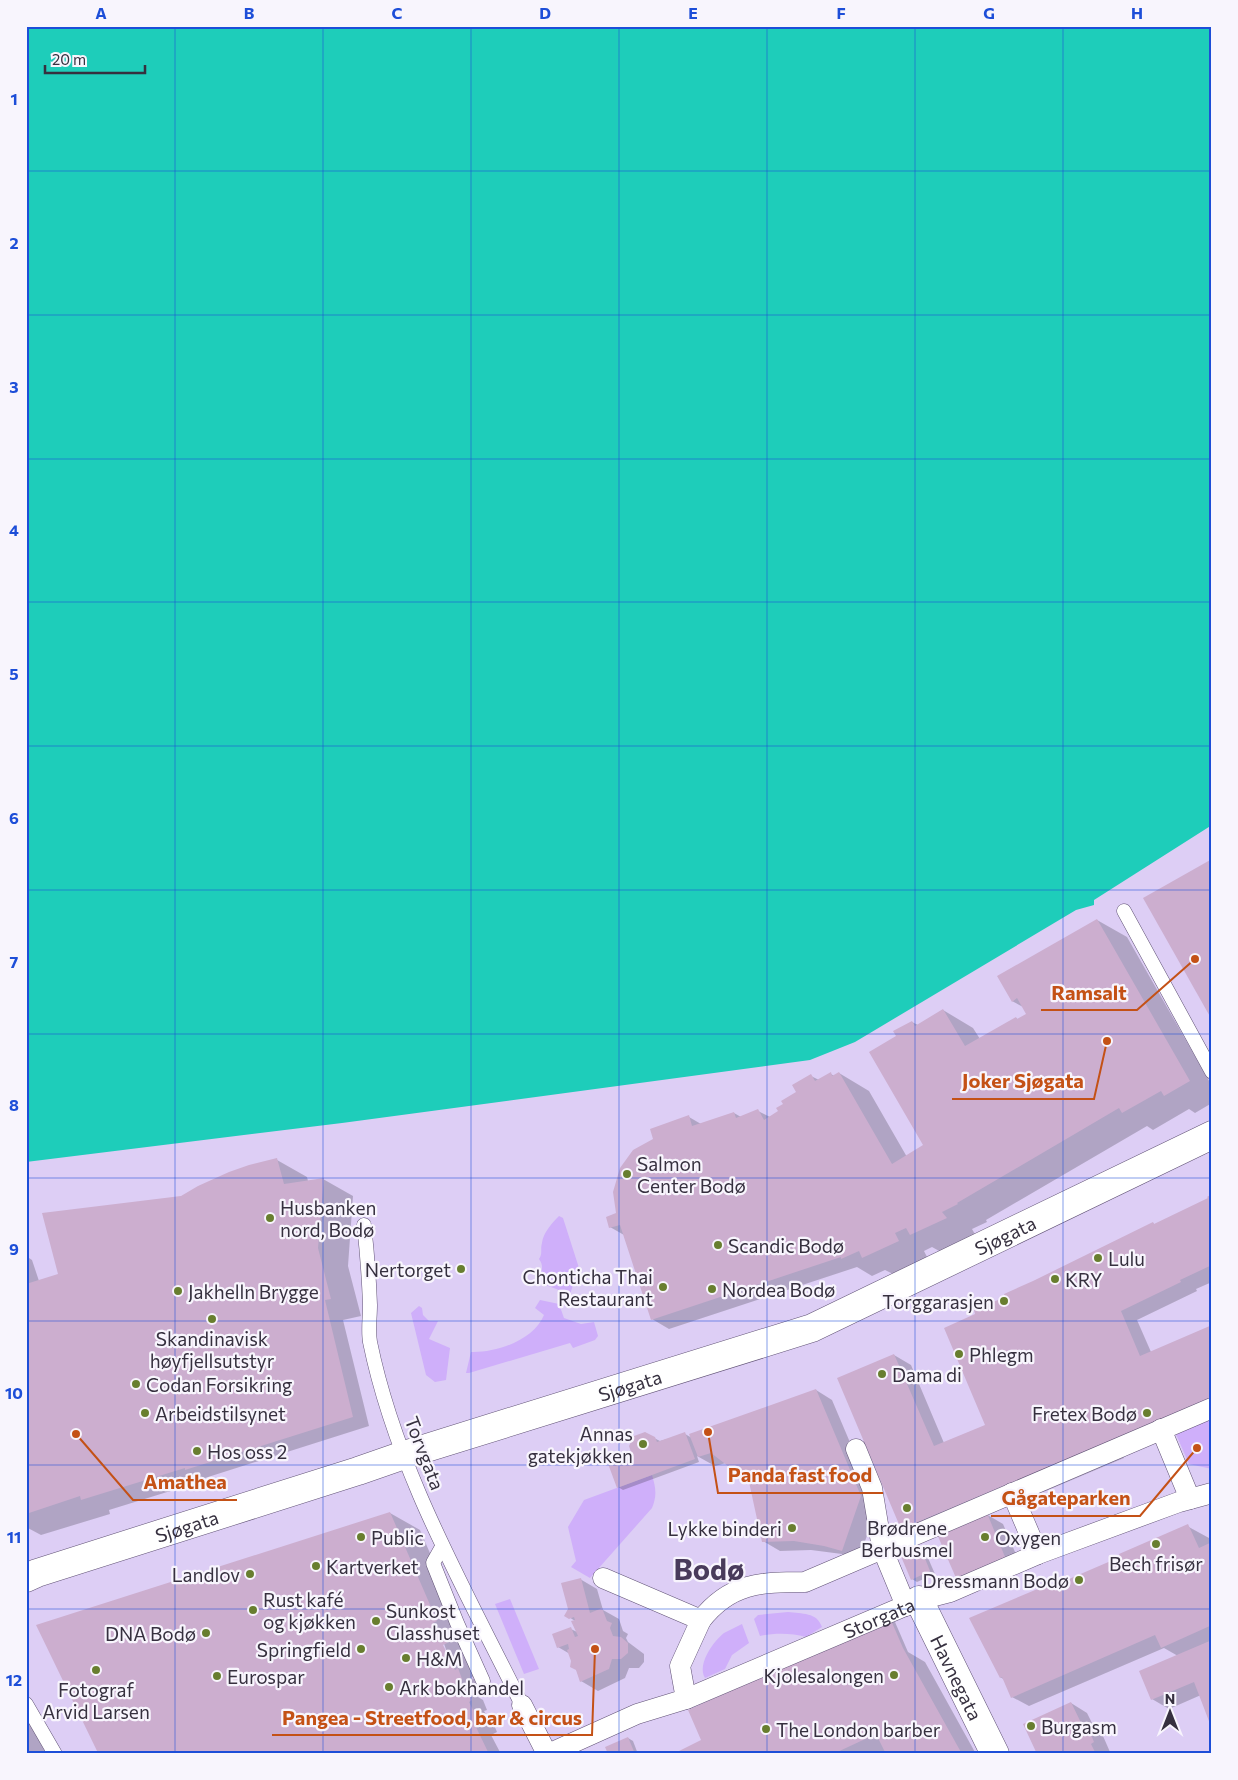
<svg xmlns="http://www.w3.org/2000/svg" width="1238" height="1780" font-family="Commissioner,sans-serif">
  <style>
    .green { fill: #cfaffa }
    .water { fill: #1ecdba }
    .shadow { fill: #0003; fill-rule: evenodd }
    .building { fill: #ccaecf }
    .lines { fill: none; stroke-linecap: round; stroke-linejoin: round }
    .service-casing { stroke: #605275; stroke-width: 15 }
    .pedestrian-casing { stroke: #605275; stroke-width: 21 }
    .minor-casing { stroke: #605275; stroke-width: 29 }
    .tertiary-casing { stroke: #605275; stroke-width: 29 }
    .service { stroke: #fff; stroke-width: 14 }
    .pedestrian { stroke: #fff; stroke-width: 20 }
    .minor { stroke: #fff; stroke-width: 28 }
    .tertiary { stroke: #fff; stroke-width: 28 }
    .grid { fill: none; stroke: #1d4ed8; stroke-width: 1; stroke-opacity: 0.55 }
    .poi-dot { fill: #687e2f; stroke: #f8f5fd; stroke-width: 2 }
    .labels { text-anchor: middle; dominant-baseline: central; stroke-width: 4.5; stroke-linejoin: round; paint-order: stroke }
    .poi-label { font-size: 19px; fill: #36303f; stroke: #f8f5fd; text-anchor: start }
    .street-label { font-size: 19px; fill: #36303f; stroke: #f8f5fd }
    .town-label { font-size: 29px; font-weight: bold; fill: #493b5b; stroke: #f8f5fd }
    .leader { fill: none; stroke: #c45116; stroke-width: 2 }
    .callout-dot { fill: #c45116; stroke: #f8f5fd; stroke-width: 2 }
    .callout-label { font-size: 20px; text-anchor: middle; font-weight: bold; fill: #c45116; stroke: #f8f5fd; stroke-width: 4.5; stroke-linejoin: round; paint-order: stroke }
    .neatline { fill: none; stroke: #1d4ed8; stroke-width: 2 }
    .grid-label { font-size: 16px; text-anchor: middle; font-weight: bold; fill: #1d4ed8 }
  </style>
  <rect width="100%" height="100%" fill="#ddcef5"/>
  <g class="green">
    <path d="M559,1216L563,1218L579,1268L570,1294L537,1282C541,1274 545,1267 539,1259C543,1253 540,1250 542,1243C543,1233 552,1223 559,1216Z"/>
    <path d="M540,1300L559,1304L564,1318L581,1324L594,1322L598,1336L595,1340L573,1348L570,1343L469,1373H466L471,1352C496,1353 534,1340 544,1315L535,1308Z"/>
    <polygon points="419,1306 422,1308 423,1315 429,1321 438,1321 429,1339 450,1348 446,1380 435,1382 426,1375 411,1313"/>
    <polygon points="1212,1416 1212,1469 1189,1464 1175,1432"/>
    <path d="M652,1475C656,1488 657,1496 652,1508L590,1578L571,1567L576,1561L568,1527L584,1500Z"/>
    <polygon points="510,1599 539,1669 524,1674 495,1604"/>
    <path d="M788,1612C802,1614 817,1612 822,1627L806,1637C791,1633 775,1633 760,1636L754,1619L758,1615Z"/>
    <path d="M742,1624L749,1643L732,1655L725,1669L705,1678C697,1664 713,1642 724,1633C730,1630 736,1627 742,1624Z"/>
  </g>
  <polygon class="water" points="26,26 1212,26 1212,825 1094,900 1094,905 1076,910 855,1042 810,1060 342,1123 26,1162"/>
  <g class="shadow">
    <polygon points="1097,920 1127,937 1212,1086 1212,1103 1195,1113 1189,1109 1153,1130 1147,1126 986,1220 987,1222 972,1229 976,1236 941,1252 932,1247 924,1251 928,1259 893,1274 885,1270 872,1276 857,1267 669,1329 652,1319 624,1235 610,1227 655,1139 689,1117 701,1124 734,1113 741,1117 758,1111 770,1117 780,1112 798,1093 811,1076 819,1080 831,1074 834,1076 839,1073 869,1091 907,1157 925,1145 898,1037 912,1022 918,1025 943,1010 973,1028 980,1039 1016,1018 1019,1020 1027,1014 1023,1007 1012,1001"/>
    <polygon points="277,1160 307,1177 308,1181 323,1179 353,1196 348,1266 361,1316 343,1320 369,1426 205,1478 206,1480 109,1510 110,1514 41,1535 26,1527 26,1256 32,1260 39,1281 59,1275 182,1197"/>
    <polygon points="1212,1196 1212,1282 1196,1289 1197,1291 1137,1320 1151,1352 1122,1453 1124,1458 1034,1496 1026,1492 919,1538 902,1528 894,1355 911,1365 944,1443 987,1425 977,1314 1153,1223 1155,1225 1210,1199"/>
    <polygon points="816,1390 832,1400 877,1506 859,1559 842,1554 811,1550 780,1551 763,1541 750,1481 726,1463 715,1466 697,1456 699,1462 623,1490 618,1487 633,1453 654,1438 660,1441 685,1434 692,1438"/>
    <path d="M390,1513L420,1530L467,1639L477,1675L471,1678L474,1679L478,1689L475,1690L478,1697L483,1700L487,1710L484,1711L488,1718L492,1720L497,1732L491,1735L501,1754H102L99,1752ZM442,1638L448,1655H445L440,1639Z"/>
    <polygon points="986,1514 1003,1524 1021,1566 974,1587 957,1577"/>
    <polygon points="1187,1526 1209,1538 1212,1544 1212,1726 1201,1695 1169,1709 1152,1699 1178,1656 1164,1648 1029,1706 1012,1697 1005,1680 1000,1677 1047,1586 1051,1588 1122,1557"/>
    <polygon points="920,1547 925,1551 935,1574 917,1582 912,1579"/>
    <polygon points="580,1579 597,1589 603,1610 619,1619 623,1631 628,1634 626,1638 628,1642 644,1654 644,1662 639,1668 629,1668 625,1678 598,1691 581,1681 570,1654 558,1647 571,1629 577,1632 575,1621 566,1615"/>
    <polygon points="890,1619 895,1622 908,1652 925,1662 976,1754 887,1754 886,1751 881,1754 677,1754 705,1740"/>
    <polygon points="1071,1703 1087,1713 1097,1733 1103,1736 1110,1752 1107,1754 1038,1754"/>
    <polygon points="26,1713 46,1754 26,1754"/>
    <polygon points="628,1738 633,1741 638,1754 609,1754"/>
  </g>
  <g class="building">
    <polygon points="1212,859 1212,1020 1143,898"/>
    <polygon points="1097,919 1190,1081 1164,1096 1161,1091 1122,1113 1119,1108 957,1203 958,1204 942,1212 947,1218 910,1235 906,1228 895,1233 899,1241 862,1258 859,1251 841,1259 841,1257 651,1320 620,1225 609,1228 606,1217 616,1213 613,1192 620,1168 633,1150 653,1139 650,1129 689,1115 692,1126 734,1112 736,1118 758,1109 764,1120 778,1111 776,1108 783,1104 781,1101 796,1092 792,1085 811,1074 815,1081 831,1072 832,1076 839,1072 892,1164 923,1145 869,1052 896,1036 893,1031 912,1021 915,1026 943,1009 965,1046 1016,1017 1017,1019 1026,1014 1017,998 1012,1002 997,976"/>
    <polygon points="277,1158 284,1184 324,1178 318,1248 331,1299 325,1300 353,1417 185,1470 185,1468 81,1500 80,1496 26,1514 26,1284 58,1274 42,1213 181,1196 198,1186 229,1172 249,1165"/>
    <polygon points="1212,1194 1212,1265 1180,1280 1181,1282 1121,1311 1140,1356 1212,1325 1212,1399 1011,1485 1010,1483 901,1529 837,1378 894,1354 934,1446 985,1425 944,1328 975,1314 974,1310 1005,1297 1004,1294 1033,1281 1153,1222 1154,1224 1208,1198 1207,1197"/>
    <polygon points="816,1389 861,1496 842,1551 824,1546 794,1541 762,1542 749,1482 711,1453 698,1457 689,1434"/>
    <polygon points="645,1432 655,1437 657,1442 685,1432 695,1459 617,1488 607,1461 631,1452 629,1446 634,1436"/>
    <polygon points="390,1512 437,1621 433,1623 438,1632 441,1631 447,1643 443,1645 447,1653 451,1652 454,1659 450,1660 455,1670 458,1668 462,1679 459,1681 463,1690 467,1689 472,1700 469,1702 473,1710 475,1709 481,1722 475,1725 489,1754 104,1754 103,1751 98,1753 36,1625"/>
    <polygon points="987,1513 1005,1557 956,1578 937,1534"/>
    <polygon points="1188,1524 1199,1548 1212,1542 1212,1625 1161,1648 1155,1635 1011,1698 1002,1677 1000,1678 969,1618 1047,1585 1048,1588 1120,1557 1119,1554"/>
    <polygon points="920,1546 930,1571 911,1580 900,1554"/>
    <polygon points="581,1578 590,1613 602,1608 607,1621 612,1623 610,1628 613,1636 621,1637 628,1643 628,1653 621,1659 612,1659 609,1669 580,1682 576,1670 570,1667 571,1661 567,1650 569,1649 568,1644 557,1648 552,1634 571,1627 575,1637 578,1636 571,1621 575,1620 574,1617 569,1619 564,1616 568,1609 561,1583"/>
    <polygon points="890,1618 903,1648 962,1754 886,1754 876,1734 833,1754 673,1754 701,1740 688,1710"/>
    <polygon points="1212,1640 1212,1729 1194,1682 1151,1700 1139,1671"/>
    <polygon points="1071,1702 1083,1727 1087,1725 1094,1742 1091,1744 1096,1754 1037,1754 1023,1724"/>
    <polygon points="628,1737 635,1754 608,1754 605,1747"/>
  </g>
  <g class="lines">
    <g class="service-casing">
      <g id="service">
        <polyline points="1124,911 1212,1072"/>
        <path d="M364,1225C367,1251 369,1278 370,1305C370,1317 368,1331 370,1342C396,1470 465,1589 522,1705"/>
        <polyline points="442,1547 433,1563 457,1623 483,1681"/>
        <polyline points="26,1704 55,1754"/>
      </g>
    </g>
    <g class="pedestrian-casing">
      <g id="pedestrian">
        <polyline points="1161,1429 1190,1499"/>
        <polyline points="856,1449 872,1488 882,1548 906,1606"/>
        <polyline points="1012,1493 1038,1554"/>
        <polyline points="603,1578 701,1620 680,1666 686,1699"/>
        <path d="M701,1620C730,1583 760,1582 805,1582L1212,1408"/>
        <polyline points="522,1705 547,1754"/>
        <path id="s1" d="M548,1754L637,1714L686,1699L919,1600L950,1592L1038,1554L1179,1502L1212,1493"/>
      </g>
    </g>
    <g class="minor-casing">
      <g id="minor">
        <path id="s2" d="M919,1600L995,1754"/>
      </g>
    </g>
    <g class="tertiary-casing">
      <g id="tertiary">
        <path id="s3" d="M26,1578L37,1573L358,1471L404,1455L812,1328L1212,1135"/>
      </g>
    </g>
    <use href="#service" class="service"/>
    <use href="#pedestrian" class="pedestrian"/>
    <use href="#minor" class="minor"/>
    <use href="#tertiary" class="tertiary"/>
  </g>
  <path class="grid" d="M175,26V1754M323,26V1754M471,26V1754M619,26V1754M767,26V1754M915,26V1754M1063,26V1754M26,171H1212M26,315H1212M26,459H1212M26,602H1212M26,746H1212M26,890H1212M26,1034H1212M26,1178H1212M26,1321H1212M26,1465H1212M26,1609H1212"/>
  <g class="poi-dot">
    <circle cx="627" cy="1174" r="5"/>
    <circle cx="270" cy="1218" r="5"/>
    <circle cx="718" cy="1245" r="5"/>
    <circle cx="1098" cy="1258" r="5"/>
    <circle cx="461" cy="1269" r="5"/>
    <circle cx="1055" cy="1279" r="5"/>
    <circle cx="663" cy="1287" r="5"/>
    <circle cx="712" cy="1289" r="5"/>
    <circle cx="178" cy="1291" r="5"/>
    <circle cx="1004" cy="1301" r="5"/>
    <circle cx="212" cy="1319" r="5"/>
    <circle cx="959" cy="1354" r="5"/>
    <circle cx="882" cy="1374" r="5"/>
    <circle cx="136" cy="1384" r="5"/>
    <circle cx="145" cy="1413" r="5"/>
    <circle cx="1147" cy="1413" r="5"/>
    <circle cx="643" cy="1444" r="5"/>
    <circle cx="197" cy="1451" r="5"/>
    <circle cx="907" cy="1508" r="5"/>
    <circle cx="792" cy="1528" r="5"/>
    <circle cx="361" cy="1537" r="5"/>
    <circle cx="985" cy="1537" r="5"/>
    <circle cx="1156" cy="1544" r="5"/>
    <circle cx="316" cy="1566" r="5"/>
    <circle cx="250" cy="1574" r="5"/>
    <circle cx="1079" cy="1580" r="5"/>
    <circle cx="253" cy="1610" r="5"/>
    <circle cx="376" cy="1621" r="5"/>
    <circle cx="206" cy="1633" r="5"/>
    <circle cx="361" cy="1649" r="5"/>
    <circle cx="406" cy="1658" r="5"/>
    <circle cx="96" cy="1670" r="5"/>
    <circle cx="894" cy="1675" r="5"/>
    <circle cx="217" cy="1676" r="5"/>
    <circle cx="389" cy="1687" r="5"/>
    <circle cx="1031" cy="1726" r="5"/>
    <circle cx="766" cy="1729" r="5"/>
  </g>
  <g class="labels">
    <g class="poi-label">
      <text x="637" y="1163">Salmon<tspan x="637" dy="22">Center Bodø</tspan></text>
      <text x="280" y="1207">Husbanken<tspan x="280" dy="22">nord, Bodø</tspan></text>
      <text x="728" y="1245">Scandic Bodø</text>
      <text x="1108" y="1258">Lulu</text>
      <text x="451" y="1269" text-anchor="end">Nertorget</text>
      <text x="653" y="1276" text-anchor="end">Chonticha Thai<tspan x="653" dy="22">Restaurant</tspan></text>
      <text x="1065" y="1279">KRY</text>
      <text x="722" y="1289">Nordea Bodø</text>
      <text x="188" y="1291">Jakhelln Brygge</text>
      <text x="994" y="1301" text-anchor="end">Torggarasjen</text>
      <text x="212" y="1338" text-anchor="middle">Skandinavisk<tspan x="212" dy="22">høyfjellsutstyr</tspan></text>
      <text x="969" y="1354">Phlegm</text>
      <text x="892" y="1374">Dama di</text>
      <text x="146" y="1384">Codan Forsikring</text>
      <text x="155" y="1413">Arbeidstilsynet</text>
      <text x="1137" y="1413" text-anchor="end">Fretex Bodø</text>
      <text x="633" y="1433" text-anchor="end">Annas<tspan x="633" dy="22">gatekjøkken</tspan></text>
      <text x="207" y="1451">Hos oss 2</text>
      <text x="907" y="1527" text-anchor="middle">Brødrene<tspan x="907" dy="22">Berbusmel</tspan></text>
      <text x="782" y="1528" text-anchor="end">Lykke binderi</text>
      <text x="371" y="1537">Public</text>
      <text x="995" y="1537">Oxygen</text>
      <text x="1156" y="1563" text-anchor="middle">Bech frisør</text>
      <text x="326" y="1566">Kartverket</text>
      <text x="240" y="1574" text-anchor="end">Landlov</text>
      <text x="1069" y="1580" text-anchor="end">Dressmann Bodø</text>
      <text x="263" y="1599">Rust kafé<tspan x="263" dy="22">og kjøkken</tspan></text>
      <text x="386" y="1610">Sunkost<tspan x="386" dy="22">Glasshuset</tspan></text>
      <text x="196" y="1633" text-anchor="end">DNA Bodø</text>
      <text x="351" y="1649" text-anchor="end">Springfield</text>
      <text x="416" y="1658">H&amp;M</text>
      <text x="884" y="1675" text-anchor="end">Kjolesalongen</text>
      <text x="227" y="1676">Eurospar</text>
      <text x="399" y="1687">Ark bokhandel</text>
      <text x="96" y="1689" text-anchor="middle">Fotograf<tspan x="96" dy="22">Arvid Larsen</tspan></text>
      <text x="1041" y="1726">Burgasm</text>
      <text x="776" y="1729">The London barber</text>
    </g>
    <g class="street-label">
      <text stroke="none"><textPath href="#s3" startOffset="1039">Sjøgata</textPath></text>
      <text stroke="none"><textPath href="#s3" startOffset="634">Sjøgata</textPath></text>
      <text transform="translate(425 1453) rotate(69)">Torvgata</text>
      <text stroke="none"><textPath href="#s3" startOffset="169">Sjøgata</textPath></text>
      <text stroke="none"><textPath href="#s1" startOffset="358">Storgata</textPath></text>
      <text stroke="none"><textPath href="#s2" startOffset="86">Havnegata</textPath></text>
    </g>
    <g class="town-label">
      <text x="709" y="1568">Bodø</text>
    </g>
  </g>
  <path class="leader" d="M1195 959L1137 1010H1041M1107 1041L1094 1099H952M708 1432L718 1493H883M76 1434L133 1500H237M1197 1448L1140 1516H991M595 1649L592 1735H272"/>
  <g class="callout-dot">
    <circle cx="1195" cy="959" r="5"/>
    <circle cx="1107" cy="1041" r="5"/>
    <circle cx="708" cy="1432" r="5"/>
    <circle cx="76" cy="1434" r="5"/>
    <circle cx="1197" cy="1448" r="5"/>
    <circle cx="595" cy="1649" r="5"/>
  </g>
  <g class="callout-label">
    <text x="1089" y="1000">Ramsalt</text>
    <text x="1023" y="1088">Joker Sjøgata</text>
    <text x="800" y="1482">Panda fast food</text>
    <text x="185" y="1489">Amathea</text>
    <text x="1066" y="1505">Gågateparken</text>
    <text x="432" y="1725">Pangea - Streetfood, bar &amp; circus</text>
  </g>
  <rect width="1238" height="1780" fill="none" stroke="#f8f5fd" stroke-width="55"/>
  <g transform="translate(1170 1712)" stroke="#f8f5fd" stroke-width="4" paint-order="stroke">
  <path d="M0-4L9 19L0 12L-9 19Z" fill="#36303f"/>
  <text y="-8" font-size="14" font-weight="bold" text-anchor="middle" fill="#36303f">N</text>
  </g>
  <path d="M45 65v8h100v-8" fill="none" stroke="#36303f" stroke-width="2.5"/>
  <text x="52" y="65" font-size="15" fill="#36303f" stroke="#f8f5fd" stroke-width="4" paint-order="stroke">20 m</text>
  <rect x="28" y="28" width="1182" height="1724" class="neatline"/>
  <g class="grid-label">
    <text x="101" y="19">A</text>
    <text x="249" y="19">B</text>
    <text x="397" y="19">C</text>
    <text x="545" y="19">D</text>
    <text x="693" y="19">E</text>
    <text x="841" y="19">F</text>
    <text x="989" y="19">G</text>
    <text x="1137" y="19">H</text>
    <text x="14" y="105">1</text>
    <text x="14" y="249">2</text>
    <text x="14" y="393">3</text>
    <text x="14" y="536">4</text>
    <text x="14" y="680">5</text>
    <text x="14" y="824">6</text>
    <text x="14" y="968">7</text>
    <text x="14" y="1111">8</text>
    <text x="14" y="1255">9</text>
    <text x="14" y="1399">10</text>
    <text x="14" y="1543">11</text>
    <text x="14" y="1686">12</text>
  </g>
</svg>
